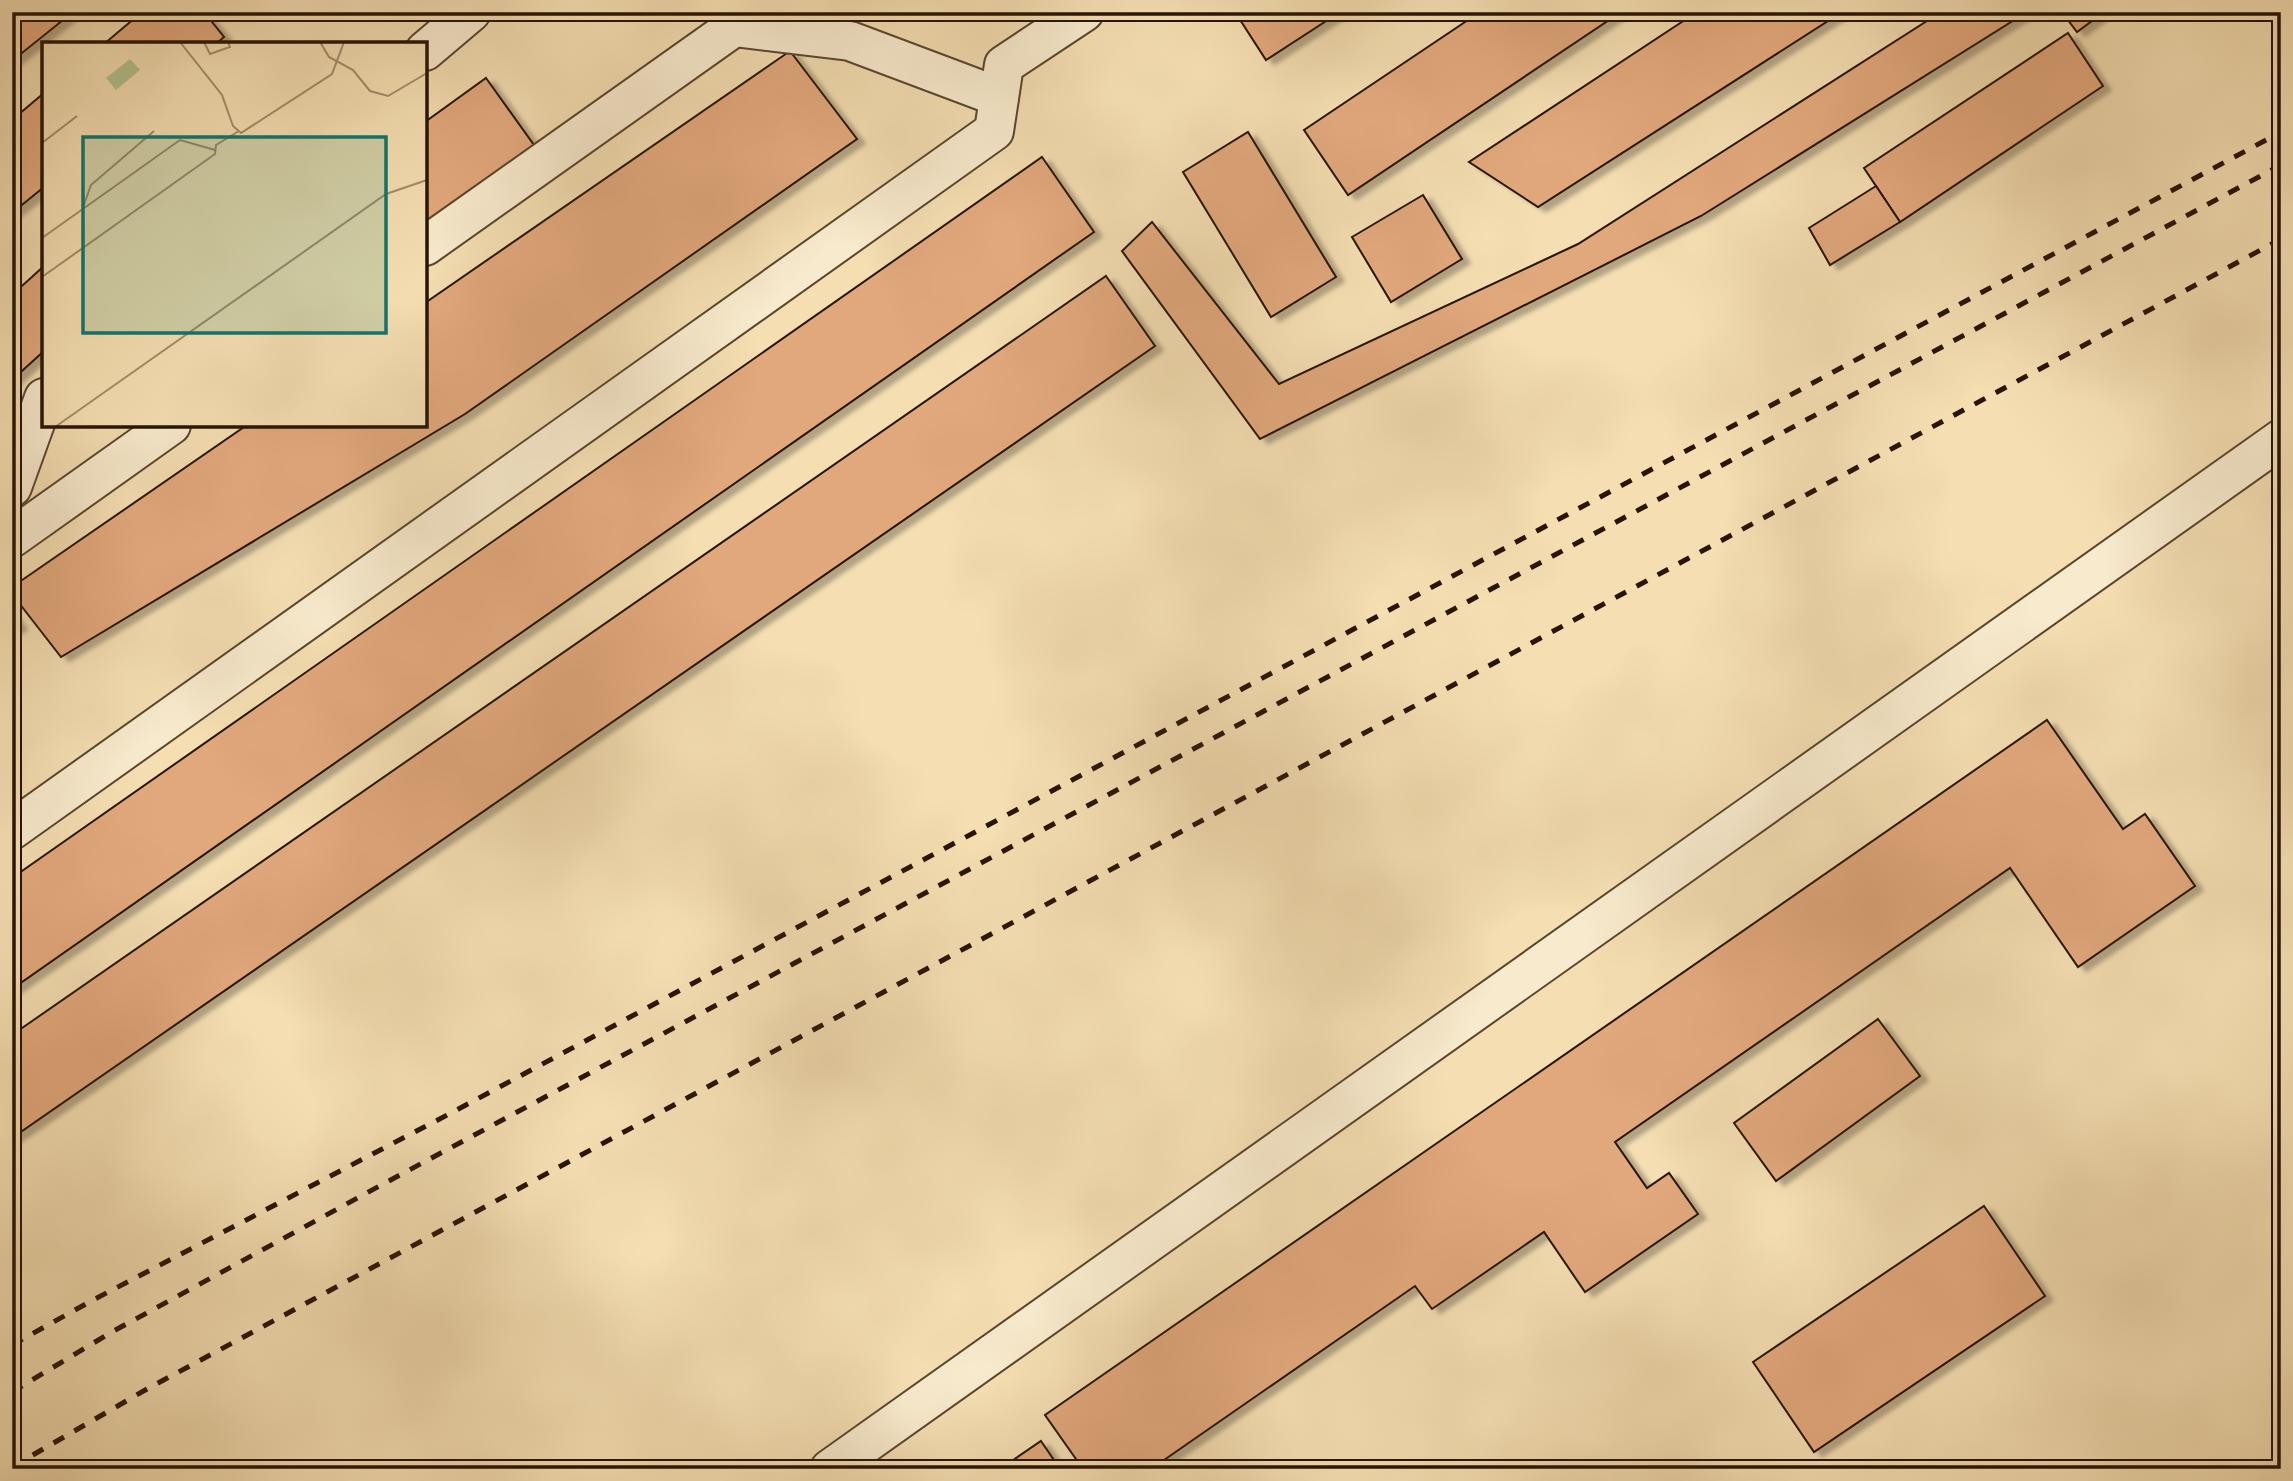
<svg xmlns="http://www.w3.org/2000/svg" width="2293" height="1481" font-family="Alegreya,serif">
  <style>
    .building { fill: #e1a87b; stroke: #271401; stroke-width: 2; filter: url(#shadow) }
    .lines { fill: none; stroke-linecap: round; stroke-linejoin: round }
    .minor-casing { stroke: #5a462d; stroke-width: 42 }
    .minor { stroke: #f8eacd; stroke-width: 38 }
    .rail { stroke: #271401; stroke-width: 5; stroke-dasharray: 12 12; stroke-linecap: butt }
    .inset-road { fill: none; stroke: #a28d6b; stroke-width: 2 }
    .view { fill: #0f766e; fill-opacity: 0.15; stroke: #0f766e; stroke-width: 3.5 }
    .inset-edge { fill: none; stroke: #271401; stroke-width: 3.5 }
  </style>
  <defs>
    <filter id="shadow"><feDropShadow dx="8" dy="4.5" stdDeviation="2" flood-color="#0004"/></filter>
  </defs>
  <rect width="100%" height="100%" fill="#f4deb2"/>
  <filter id="stains"><feTurbulence type="fractalNoise" baseFrequency=".00286" numOctaves="4"/><feColorMatrix values="0 0 0 0 .2 0 0 0 0 .09 0 0 0 0 .02 0 0 0 .5 -.17"/></filter>
  <radialGradient id="worn" r=".72"><stop offset=".6" stop-color="#630" stop-opacity="0"/><stop offset="1" stop-color="#630" stop-opacity=".3"/></radialGradient>
  <g class="building">
    <polygon points="12,12 73,12 12,61"/>
    <polygon points="142,12 204,12 224,37 216,44 104,44"/>
    <polygon points="1235,12 1340,12 1266,60"/>
    <polygon points="1480,12 1621,12 1348,195 1304,130"/>
    <polygon points="1697,12 1842,12 1538,207 1469,162"/>
    <polygon points="1941,12 2027,12 1701,216 1260,439 1122,251 1152,222 1279,384 1578,244"/>
    <polygon points="2062,12 2104,12 2077,32"/>
    <polygon points="2068,33 2103,86 1900,222 1864,168"/>
    <polygon points="790,51 857,139 465,414 61,657 12,594 12,587 247,425 425,425 425,303"/>
    <polygon points="486,78 539,152 425,233 425,122"/>
    <polygon points="44,93 44,187 12,213 12,120"/>
    <polygon points="1248,132 1336,277 1271,317 1183,172"/>
    <polygon points="1042,157 1094,232 12,989 12,878"/>
    <polygon points="1876,186 1900,222 1830,265 1809,228"/>
    <polygon points="1423,195 1462,259 1391,302 1352,237"/>
    <polygon points="44,266 44,351 12,380 12,295"/>
    <polygon points="1106,276 1155,346 12,1138 12,1035"/>
    <polygon points="12,615 19,625 12,630"/>
    <polygon points="2047,720 2123,829 2145,814 2195,886 2078,967 2010,868 1615,1142 1647,1188 1669,1173 1698,1214 1585,1292 1544,1232 1432,1309 1415,1286 1151,1469 1083,1469 1045,1415"/>
    <polygon points="1878,1019 1920,1076 1776,1181 1734,1123"/>
    <polygon points="1984,1206 2045,1296 1814,1452 1753,1362"/>
    <polygon points="1041,1441 1060,1469 1000,1469"/>
  </g>
  <g class="lines">
    <g class="minor-casing">
      <g id="minor">
        <polyline points="425,51 471,12"/>
        <polyline points="425,246 734,27 850,41 999,97"/>
        <polyline points="12,487 44,398"/>
        <polyline points="12,538 171,425"/>
        <polyline points="12,830 994,131 1004,65 1084,12"/>
        <polyline points="830,1469 2281,439"/>
      </g>
    </g>
    <use href="#minor" class="minor"/>
    <g class="rail">
      <polyline points="12,1345 93,1300 451,1113 2281,132"/>
      <polyline points="12,1392 110,1333 385,1183 2281,165"/>
      <polyline points="12,1467 147,1389 2281,239"/>
    </g>
  </g>
  <g transform="translate(42 42)">
    <rect width="385" height="385" fill="#f4deb2"/>
    <path d="M88,17L98,28L74,48L64,36Z" fill="#b5c290"/>
    <path class="inset-road" d="M138,0L180,53L191,84L199,91L290,32L302,0M162,0L168,12L188,5L186,0M278,0L287,15L311,28L328,49L346,54L385,31M0,101L35,74M40,168L49,143L112,89M0,196L138,98L173,108M0,235L173,112L174,103L197,89M13,385L344,152L385,138"/>
    <path class="view" d="M41,95H344V291H41Z"/>
    <rect width="385" height="385" class="inset-edge"/>
  </g>
  <rect width="2293" height="1481" fill="none" stroke="#f4deb2" stroke-width="42"/>
  <rect x="14" y="14" width="2265" height="1453" fill="none" stroke="#271401" stroke-width="3.5"/>
  <rect x="21" y="21" width="2251" height="1439" fill="none" stroke="#271401" stroke-width="2"/>
  <rect width="100%" height="100%" filter="url(#stains)"/>
  <rect width="100%" height="100%" fill="url(#worn)"/>
</svg>
